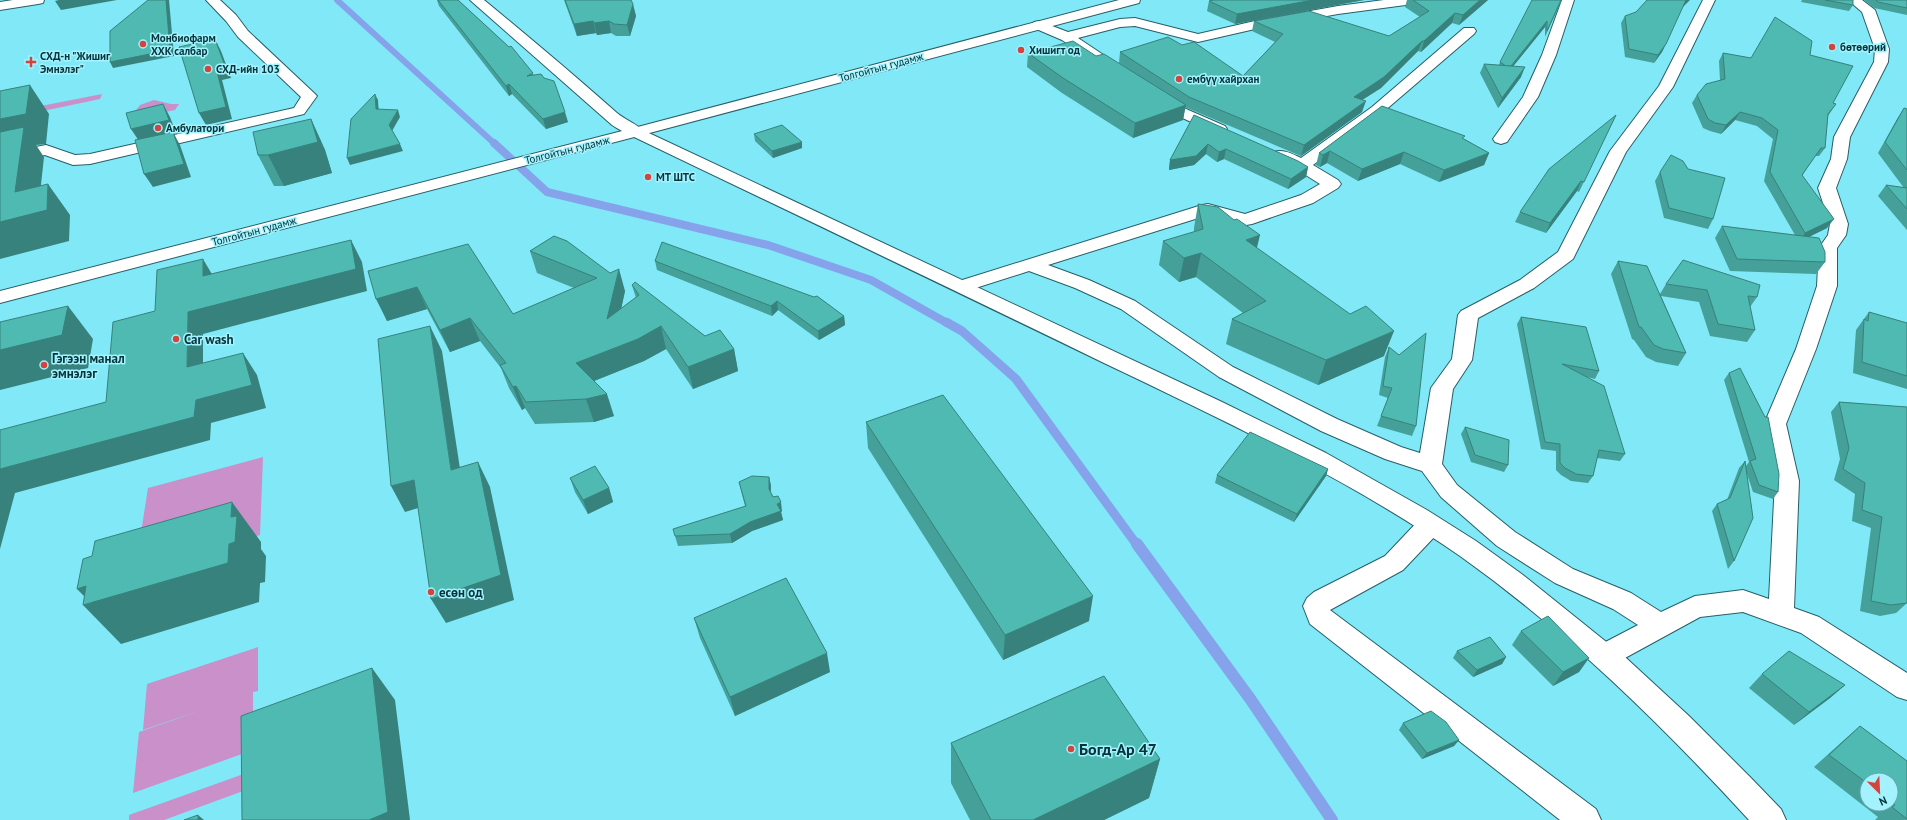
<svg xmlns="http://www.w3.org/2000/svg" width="1907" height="820" font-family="'PT Sans',sans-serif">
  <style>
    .green { fill: #ca90c9 }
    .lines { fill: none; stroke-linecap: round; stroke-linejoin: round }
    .stream-far3 { stroke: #85a2ea; stroke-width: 6 }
    .stream-far2 { stroke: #85a2ea; stroke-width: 8 }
    .stream-far1 { stroke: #85a2ea; stroke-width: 9 }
    .stream { stroke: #85a2ea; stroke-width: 12 }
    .minor-casing { stroke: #275f67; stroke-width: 2 }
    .tertiary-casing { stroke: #275f67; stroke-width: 2 }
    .secondary-casing { stroke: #275f67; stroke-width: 2 }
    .minor { fill: #fff; fill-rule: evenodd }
    .tertiary { fill: #fff; fill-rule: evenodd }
    .secondary { fill: #fff; fill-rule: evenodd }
    .wall { fill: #44a098; fill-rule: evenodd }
    .shaded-wall { fill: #37827c }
    .building { fill: #4fbab1; stroke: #37827c }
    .poi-dot { fill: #d2443c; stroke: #a3f2fe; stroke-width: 1.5 }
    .labels { text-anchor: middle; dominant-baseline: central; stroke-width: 3; stroke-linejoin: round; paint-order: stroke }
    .far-poi-label { font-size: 11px; font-weight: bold; fill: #03343a; stroke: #a3f2fe; text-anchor: start }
    .far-street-label { font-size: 11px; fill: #03343a; stroke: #a3f2fe }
    .poi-label { font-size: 13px; font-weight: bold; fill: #03343a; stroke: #a3f2fe; text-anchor: start }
    .near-poi-label { font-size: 16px; font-weight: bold; fill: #03343a; stroke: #a3f2fe; text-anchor: start }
  </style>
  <rect width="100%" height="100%" fill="#80e8f7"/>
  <g class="green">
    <polygon points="102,94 100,99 0,120 0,114"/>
    <polygon points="154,100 171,104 179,104 175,110 129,119 140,105"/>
    <polygon points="263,457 260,535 135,571 148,488"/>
    <polygon points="258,647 258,691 253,692 253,750 133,793 139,732 208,708 143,730 147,684"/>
    <polygon points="252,771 254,787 164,820 129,820 129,815"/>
  </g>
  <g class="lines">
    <polyline class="stream-far3" points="337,0 495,144"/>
    <polyline class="stream-far2" points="494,143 547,192 768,245 871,280 947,323"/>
    <polyline class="stream-far1" points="946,322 962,331 1016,379 1137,545"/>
    <polyline class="stream" points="1137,544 1251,700 1332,820"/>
    <g class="minor-casing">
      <g id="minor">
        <polygon points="13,0 44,0 43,3 38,4 0,10 0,2"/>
        <polygon points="206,0 220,0 236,15 248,31 314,93 317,96 304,114 90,164 73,165 45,155 0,164 0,154 46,145 75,155 90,154 294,108 301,97 238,37 226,21"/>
        <path d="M470,0H484C529,37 573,74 617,113C625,120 638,124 644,132L642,135C631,138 622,131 612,125Z"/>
        <polygon points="1384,0 1419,0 1418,3 1413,4 1338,14 1255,29 1198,42 1135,26 1120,27 1078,38 1102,54 1104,57 1102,60 1092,60 1062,40 1034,28 1032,25 1034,22 1039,21 1068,32 1120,19 1135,18 1198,34 1255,21 1338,6"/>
        <polygon points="1562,0 1574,0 1556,55 1538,97 1507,142 1501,144 1495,142 1493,139 1523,97 1542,55"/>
        <path d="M1703,0H1715L1673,87L1626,152L1573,259L1534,288L1478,318L1472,360L1453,389L1442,464L1457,485L1515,532L1573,569L1631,593L1661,612L1695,596L1743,590L1769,599L1775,481L1764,424L1796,349L1817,286L1819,248L1828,235L1830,224L1818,188L1831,159L1834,137L1874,62L1875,49L1862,12L1848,0H1862L1875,10L1889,49L1888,62L1850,137L1847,159L1836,188L1848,224L1846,235L1837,248V286L1816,349L1786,424L1799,481L1794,608L1819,617L1907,673V700L1897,697L1801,633L1743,612L1700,617L1614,664L1604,668L1594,664L1590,656L1594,648L1638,625L1613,609L1555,583L1497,546L1441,497L1422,471L1385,459L1321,431L1219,377L1121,309L1075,288L1029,271L963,292L956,290L953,286L956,282L1202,205L1208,204L1245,214L1301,195L1320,184L1296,169L1274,158L1272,155L1274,152C1284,149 1292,154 1301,158L1372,107L1464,28H1474L1476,31L1474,34L1382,113L1313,165L1338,180L1341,184L1338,188L1313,203L1252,224L1246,225L1208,215L1048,265L1089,280L1135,301L1233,367L1337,419L1401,447L1420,453L1431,388L1452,359L1458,315L1461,311L1520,280L1558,252L1610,151L1659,86Z"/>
        <polygon points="1160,93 1165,95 1186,109 1225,126 1227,129 1225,132 1219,134 1213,132 1176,115 1155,101 1152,98 1155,95"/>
        <polygon points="1430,516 1439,518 1442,525 1439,532 1403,570 1330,610 1596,809 1601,820 1560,820 1310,624 1303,606 1307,598 1314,592 1385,556 1421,518"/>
      </g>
    </g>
    <g class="tertiary-casing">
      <path id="tertiary" d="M636,127L1222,402L1326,453L1427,510L1476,541L1523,575L1625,657L1689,716L1751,778L1781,809L1786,820H1749C1661,724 1567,632 1460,556C1349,479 1225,421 1104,363C946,286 788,211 630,135L628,132L630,129Z"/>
    </g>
    <g class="secondary-casing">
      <polygon id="secondary" points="1119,0 1140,0 1139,3 642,135 0,303 0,291 630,129"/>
    </g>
    <use href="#minor" class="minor"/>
    <use href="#tertiary" class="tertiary"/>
    <use href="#secondary" class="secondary"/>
  </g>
  <g class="wall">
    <polygon points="437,0 458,0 509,47 534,75 568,122 546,129 512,94 509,96 439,6"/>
    <polygon points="560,0 631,0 636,16 630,36 616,36 611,33 597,35 596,33 577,36 564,0"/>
    <polygon points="1214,0 1364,0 1235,24 1207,11 1209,1"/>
    <polygon points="1407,0 1488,0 1459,25 1452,23 1421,52 1418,51 1381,88 1362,100 1362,112 1301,156 1185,107 1183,120 1133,138 1062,93 1027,67 1028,53 1096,56 1131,71 1119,63 1120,52 1182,45 1243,76 1275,42 1252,31 1254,21 1389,36 1420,17 1405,7"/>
    <polygon points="1562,0 1545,37 1545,27 1513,66 1521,77 1498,108 1480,73 1484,64 1499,65 1500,62"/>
    <polygon points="1802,0 1853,0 1853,5 1849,11 1801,2"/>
    <polygon points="1864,0 1907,0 1907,15 1874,8"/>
    <polygon points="1682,8 1662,52 1654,63 1625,57 1621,23 1625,16"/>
    <polygon points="1723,53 1751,58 1810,55 1833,103 1836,104 1828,116 1825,148 1819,156 1815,156 1802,176 1827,228 1808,237 1825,262 1816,274 1730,271 1715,238 1722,226 1795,235 1764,181 1773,139 1757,126 1735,120 1721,134 1710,131 1703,128 1692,103 1697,95 1720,80 1719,61"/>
    <polygon points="1382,106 1464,139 1489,153 1484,165 1439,182 1400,164 1358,181 1327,163 1320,167 1316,165 1319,153"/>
    <polygon points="1904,108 1907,109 1907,230 1878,196 1886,185 1904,188 1878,153 1897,119"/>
    <polygon points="1194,115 1308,167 1306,177 1288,189 1224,159 1217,162 1206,154 1194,165 1169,170 1170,160"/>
    <polygon points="1616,115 1579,192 1577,191 1546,233 1515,222 1520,212"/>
    <polygon points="311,119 325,150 332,173 284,186 274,186 258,155"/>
    <polygon points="754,134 802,148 773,158 755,141"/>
    <polygon points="1660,172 1713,219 1708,229 1664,218 1655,181"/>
    <polygon points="1198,204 1257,248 1384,356 1318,385 1226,344 1232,319 1243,313 1196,277 1179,282 1159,265 1163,241 1194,232 1194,228"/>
    <polygon points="554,236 625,291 621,309 636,298 632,285 705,336 734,349 738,371 693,389 666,349 644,361 594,381 614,416 594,422 535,424 525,408 522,410 509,388 501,368 480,341 450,352 427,309 387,321 368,271 513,314 574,288 537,273 530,251"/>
    <polygon points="655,261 844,316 845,325 819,340 778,310 772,316 657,270"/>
    <polygon points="1618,261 1660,294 1666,284 1757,297 1750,307 1755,330 1747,342 1710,336 1699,302 1661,296 1686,353 1678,366 1656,362 1646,357 1634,340 1632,339 1611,274"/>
    <polygon points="1869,312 1907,323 1907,389 1853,373 1856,330"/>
    <polygon points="1521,317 1599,371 1595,379 1587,377 1625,454 1620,461 1597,458 1593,476 1588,483 1571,481 1561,475 1556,470 1556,451 1541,449 1517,324"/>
    <polygon points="1389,347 1416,426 1412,436 1377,426 1388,398 1379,395 1385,357"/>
    <polygon points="1729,373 1778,492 1773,499 1753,492 1747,474 1734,561 1728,569 1712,511 1717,504 1727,500 1739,468 1745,461 1746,466 1749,462 1724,380"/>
    <polygon points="1839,402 1907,407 1907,603 1896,613 1880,616 1860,611 1871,528 1852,521 1855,494 1834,480 1840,459 1831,412"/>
    <polygon points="866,422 1089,621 1003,660 868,448"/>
    <polygon points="1465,427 1508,465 1504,472 1471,462 1461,434"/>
    <polygon points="1328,469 1326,476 1294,522 1215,483 1217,475"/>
    <polygon points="769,477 771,486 771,493 782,511 781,512 783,520 752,531 732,543 678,546 675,536 745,506 739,482"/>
    <polygon points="570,478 609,488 613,502 588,514 575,492"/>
    <polygon points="694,618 830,672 735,716 700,638"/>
    <polygon points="1521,631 1589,658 1579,672 1553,686 1512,645"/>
    <polygon points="1457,651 1506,657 1502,664 1473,677 1453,658"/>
    <polygon points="1762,674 1845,685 1830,698 1794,725 1749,688"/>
    <polygon points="1403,723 1459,740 1454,746 1422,759 1399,730"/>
    <path d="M1860,726L1907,761V820H1875L1878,817L1814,767L1845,739ZM1867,780H1891V804H1867Z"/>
    <polygon points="951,743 1160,759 1149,798 1104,820 970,820 951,783"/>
  </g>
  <g class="shaded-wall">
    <polygon points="59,0 117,0 61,10 55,1"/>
    <polygon points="166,0 169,0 174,56 113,68 110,62"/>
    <polygon points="1313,0 1364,0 1235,24 1237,14"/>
    <polygon points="1480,0 1488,0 1459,25 1463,15"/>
    <polygon points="1686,0 1690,0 1681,9 1685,1"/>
    <polygon points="633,4 636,16 630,36 627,25"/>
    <polygon points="1455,13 1452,23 1421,52 1424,41"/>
    <polygon points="593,21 596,33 577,36 574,24"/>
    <polygon points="609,21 611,33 597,35 594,23"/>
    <polygon points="1547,21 1545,27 1507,74 1510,68"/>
    <polygon points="215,39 221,51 231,78 222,80 232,119 206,125 199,113 216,68"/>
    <polygon points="1422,41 1418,51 1381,88 1351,107 1354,97"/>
    <polygon points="1666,44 1662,52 1654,63 1658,55"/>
    <polygon points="1525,67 1521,77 1498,108 1502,98"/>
    <polygon points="509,84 512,94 509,96 506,86"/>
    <polygon points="30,85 49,114 46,144 36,145 44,157 38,212 48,184 70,215 69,241 0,259 0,222 15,192 0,152 0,119"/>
    <polygon points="375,94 378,100 379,115 376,109"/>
    <polygon points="1366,101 1362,112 1301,156 1304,145"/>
    <polygon points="163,104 170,117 176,133 174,134 180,145 191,177 153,187 144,174 139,141 131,129"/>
    <polygon points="1186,105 1183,120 1133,138 1135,123"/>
    <polygon points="398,110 400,117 392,131 389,125"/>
    <polygon points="565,112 568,122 546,129 543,119"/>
    <polygon points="1740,112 1735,120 1721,134 1726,125"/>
    <polygon points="311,119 325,150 332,173 284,186 268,155"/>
    <polygon points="802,142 802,148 773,158 772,151"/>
    <polygon points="400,144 403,151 350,165 347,158"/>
    <polygon points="1208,144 1206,154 1194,165 1169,170 1170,160"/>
    <polygon points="1226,149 1224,159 1217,162 1219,152"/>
    <polygon points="1330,151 1327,163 1320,167 1323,155"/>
    <polygon points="1404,152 1400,164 1358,181 1362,169"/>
    <polygon points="1489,153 1484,165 1439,182 1444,170"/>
    <polygon points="1308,167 1306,177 1288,189 1291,179"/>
    <polygon points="1581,181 1577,191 1546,233 1550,223"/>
    <polygon points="1834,219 1827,228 1799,242 1805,233"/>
    <polygon points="1260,235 1254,260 1246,240"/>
    <polygon points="351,240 362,262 367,291 203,334 203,389 187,367 188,312"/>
    <polygon points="1201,253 1196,277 1179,282 1184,258"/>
    <polygon points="203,259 216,281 203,276"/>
    <polygon points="619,269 625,291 614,342 607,319"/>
    <polygon points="417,287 427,309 387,321 376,299"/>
    <polygon points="777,301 778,310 772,316 771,306"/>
    <polygon points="68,306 93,339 88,368 0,390 0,350"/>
    <polygon points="844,316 845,325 819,340 818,331"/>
    <polygon points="470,318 480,341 450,352 440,330"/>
    <polygon points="430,326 442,351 464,495 451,470"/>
    <polygon points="661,326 666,349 644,361 584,385 576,363"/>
    <polygon points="1394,331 1384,356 1318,385 1326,360"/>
    <polygon points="734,349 738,371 693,389 688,367"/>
    <polygon points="243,353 257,375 266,408 211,423 210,440 15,493 0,549 0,469 196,400"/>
    <polygon points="516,386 525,408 522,410 513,387"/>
    <polygon points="607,394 614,416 594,422 586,399"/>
    <polygon points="478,462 490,487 514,600 446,623 431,599"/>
    <polygon points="1328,469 1326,476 1294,522 1297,514"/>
    <polygon points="769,477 771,486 770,499 769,489"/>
    <polygon points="414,480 428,505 405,512 391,486"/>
    <polygon points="609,488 613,502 588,514 583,500"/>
    <polygon points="232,502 261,542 261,549 266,556 265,582 260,583 259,602 121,644 83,605 91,603 77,589 231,517"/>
    <polygon points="781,502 782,511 781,512 783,520 752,531 732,543 730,534"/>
    <polygon points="1093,596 1089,621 1003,660 1005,635"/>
    <polygon points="827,653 830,672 735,716 730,697"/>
    <polygon points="1506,657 1502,664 1473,677 1477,670"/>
    <polygon points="1589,658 1579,672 1553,686 1563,672"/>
    <polygon points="372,668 395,700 410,820 369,820"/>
    <polygon points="1845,685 1830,698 1794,725 1809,712"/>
    <polygon points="1459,740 1454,746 1422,759 1427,753"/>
    <polygon points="1160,759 1149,798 1104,820 1033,820"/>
    <polygon points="198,815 204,820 198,820"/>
  </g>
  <g class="building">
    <polygon points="148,0 166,0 170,50 110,62 110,31"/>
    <polygon points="438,0 458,0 509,47 511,46 533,73 527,76 541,74 544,78 554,81 565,112 543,119 509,84 506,86"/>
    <polygon points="565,0 631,0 633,4 627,25 614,24 609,21 594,23 593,21 574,24"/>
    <polygon points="1214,0 1313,0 1237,14 1209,1"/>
    <polygon points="1413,0 1480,0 1463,15 1455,13 1424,41 1422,41 1384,77 1354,97 1366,101 1304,145 1189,97 1120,52 1168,37 1182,45 1194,42 1243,76 1283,34 1254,21 1309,11 1389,36 1429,11"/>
    <polygon points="1532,0 1561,0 1547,31 1547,21 1511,66 1506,66 1500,62"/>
    <polygon points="1647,0 1686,0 1666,44 1658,55 1629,49 1625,16 1636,12"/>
    <polygon points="1825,0 1853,0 1853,5"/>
    <polygon points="1876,0 1907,0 1907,8 1878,2"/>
    <polygon points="1775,17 1812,41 1810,55 1853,66 1833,103 1836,104 1828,114 1825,148 1821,148 1802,175 1834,219 1805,233 1770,172 1778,130 1762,118 1740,112 1726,125 1715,123 1708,119 1697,95 1706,84 1725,79 1723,53 1751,58"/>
    <polygon points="215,39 225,66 216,68 226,107 199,113 179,47"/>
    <polygon points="1073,41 1096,56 1104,54 1186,105 1135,123 1063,78 1028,53"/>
    <polygon points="1484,64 1525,67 1502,98"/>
    <polygon points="30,85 26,114 0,119 0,91"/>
    <polygon points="375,94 376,109 398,110 389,125 400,144 347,158 351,119"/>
    <polygon points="163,104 169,120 131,129 126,113"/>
    <polygon points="1382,106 1465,136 1462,138 1489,153 1444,170 1404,152 1362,169 1330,151 1323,155 1319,153"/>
    <polygon points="1904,108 1907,109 1907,170 1885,142"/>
    <polygon points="1194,115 1298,161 1308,167 1291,179 1226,149 1219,152 1208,144 1196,156 1170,160"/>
    <polygon points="1616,115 1584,182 1581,181 1550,223 1520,212 1549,169"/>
    <polygon points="311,119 318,142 268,155 258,155 253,132"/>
    <polygon points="782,125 802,142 772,151 754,134"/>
    <polygon points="24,127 15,192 48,184 47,210 0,222 0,132"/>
    <polygon points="173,132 184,164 144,174 135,140"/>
    <polygon points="1671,155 1683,161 1688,169 1725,178 1713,219 1669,208 1660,172"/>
    <polygon points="1886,185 1907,188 1907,209"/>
    <polygon points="1198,204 1218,207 1234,220 1237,219 1260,235 1246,240 1350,314 1366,306 1394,331 1326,360 1232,319 1266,301 1201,253 1184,258 1163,241 1203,229"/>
    <polygon points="1722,226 1819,238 1825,252 1825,262 1737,259"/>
    <polygon points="554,236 567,241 610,273 619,269 607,319 639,295 632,285 635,282 705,336 720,330 734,349 688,367 661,326 638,339 576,363 607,394 586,399 526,402 516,386 513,387 500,365 506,363 470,318 440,330 417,287 376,299 368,271 468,244 513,314 597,278 530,251"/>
    <polygon points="351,240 356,269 188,312 187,367 243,353 252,385 196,400 194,417 0,469 0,430 106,402 113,322 155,311 157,270 203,259 203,276"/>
    <polygon points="662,242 814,297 817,296 844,316 818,331 777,301 771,306 655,261"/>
    <polygon points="1683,260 1760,285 1757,297 1748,296 1755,330 1718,324 1707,290 1666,284"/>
    <polygon points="1618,261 1647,266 1686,353 1663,349 1654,345 1641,327 1639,327"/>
    <polygon points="68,306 62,335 0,350 0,322"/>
    <polygon points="1869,312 1907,323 1907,376 1862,362 1864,319 1868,321"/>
    <polygon points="1521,317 1586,327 1599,371 1562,364 1604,386 1625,454 1599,450 1593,476 1576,474 1565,468 1560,463 1560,444 1545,442"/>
    <polygon points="430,326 451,470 478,462 501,575 431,599 414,480 391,486 378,339"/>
    <polygon points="1426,333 1416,426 1381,416 1392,388 1383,386 1389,347 1399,355"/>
    <polygon points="1740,368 1765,417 1768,417 1779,474 1778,492 1759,485 1750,461 1756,459 1729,373"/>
    <polygon points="943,395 1093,596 1005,635 866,422"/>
    <polygon points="1839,402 1907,407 1907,603 1891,605 1871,601 1882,517 1862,510 1865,483 1843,469 1849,448"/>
    <polygon points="1465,427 1509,440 1508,465 1475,455"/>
    <polygon points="1250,432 1328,469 1297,514 1217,475"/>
    <polygon points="1745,461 1753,518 1734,561 1717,504 1730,498"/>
    <polygon points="595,466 609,488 583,500 570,478"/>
    <polygon points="752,476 769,477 769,489 773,497 778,496 781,502 777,504 781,511 750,522 730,534 675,536 673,529 746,506 739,482"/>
    <polygon points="232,502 231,517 237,516 235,542 229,544 228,563 83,605 86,586 77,589 83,559 92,556 95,541"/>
    <polygon points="786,578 827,653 730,697 694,618"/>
    <polygon points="1548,616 1589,658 1563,672 1521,631"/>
    <polygon points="1490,637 1506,657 1477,670 1457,651"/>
    <polygon points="1789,651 1845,685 1809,712 1762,674"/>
    <polygon points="372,668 388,812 369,820 242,820 241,716"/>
    <polygon points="1104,676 1160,759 1033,820 991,820 951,743"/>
    <polygon points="1431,711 1446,722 1459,740 1427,753 1403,723"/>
    <polygon points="1860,726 1907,761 1907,819 1892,807 1895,805 1891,802 1891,780 1867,780 1867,783 1829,755"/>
    <polygon points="198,815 198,820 184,820"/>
  </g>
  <g class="poi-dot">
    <circle cx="143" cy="44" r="4"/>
    <circle cx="1832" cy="47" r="4"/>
    <circle cx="1021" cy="50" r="4"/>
    <path d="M29 56h4v4h4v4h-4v4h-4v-4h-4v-4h4z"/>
    <circle cx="208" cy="69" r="4"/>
    <circle cx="1179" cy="79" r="4"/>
    <circle cx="158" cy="128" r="4"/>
    <circle cx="648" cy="177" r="4"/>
    <circle cx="176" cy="339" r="4"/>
    <circle cx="44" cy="365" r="4"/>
    <circle cx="431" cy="592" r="4"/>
    <circle cx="1071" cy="749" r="4"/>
  </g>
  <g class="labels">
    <g class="far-poi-label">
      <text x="151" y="38">Монбиофарм<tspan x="151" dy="13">ХХК салбар</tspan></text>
      <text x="1840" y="47">бөтөөрий</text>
      <text x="1029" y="50">Хишигт од</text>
      <text x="40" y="56">СХД-н "Жишиг<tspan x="40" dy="13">Эмнэлэг"</tspan></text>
      <text x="216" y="69">СХД-ийн 103</text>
      <text x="1187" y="79">ембүү хайрхан</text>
      <text x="166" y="128">Амбулатори</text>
      <text x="656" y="177">MТ ШТС</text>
    </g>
    <g class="far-street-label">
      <text transform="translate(881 67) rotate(-15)">Толгойтын гудамж</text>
      <text transform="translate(567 150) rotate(-14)">Толгойтын гудамж</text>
      <text transform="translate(254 231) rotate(-15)">Толгойтын гудамж</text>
    </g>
    <g class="poi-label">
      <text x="184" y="339">Car wash</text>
      <text x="52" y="358">Гэгээн манал<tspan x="52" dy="15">эмнэлэг</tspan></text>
      <text x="439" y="592">есөн од</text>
    </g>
    <g class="near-poi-label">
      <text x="1079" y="749">Богд-Ар 47</text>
    </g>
  </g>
  <g transform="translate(1879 792) rotate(156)"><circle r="19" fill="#a3f2fe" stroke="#63a6b0"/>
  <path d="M0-3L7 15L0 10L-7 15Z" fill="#d2443c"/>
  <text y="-6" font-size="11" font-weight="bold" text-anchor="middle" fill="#03343a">N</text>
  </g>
</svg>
